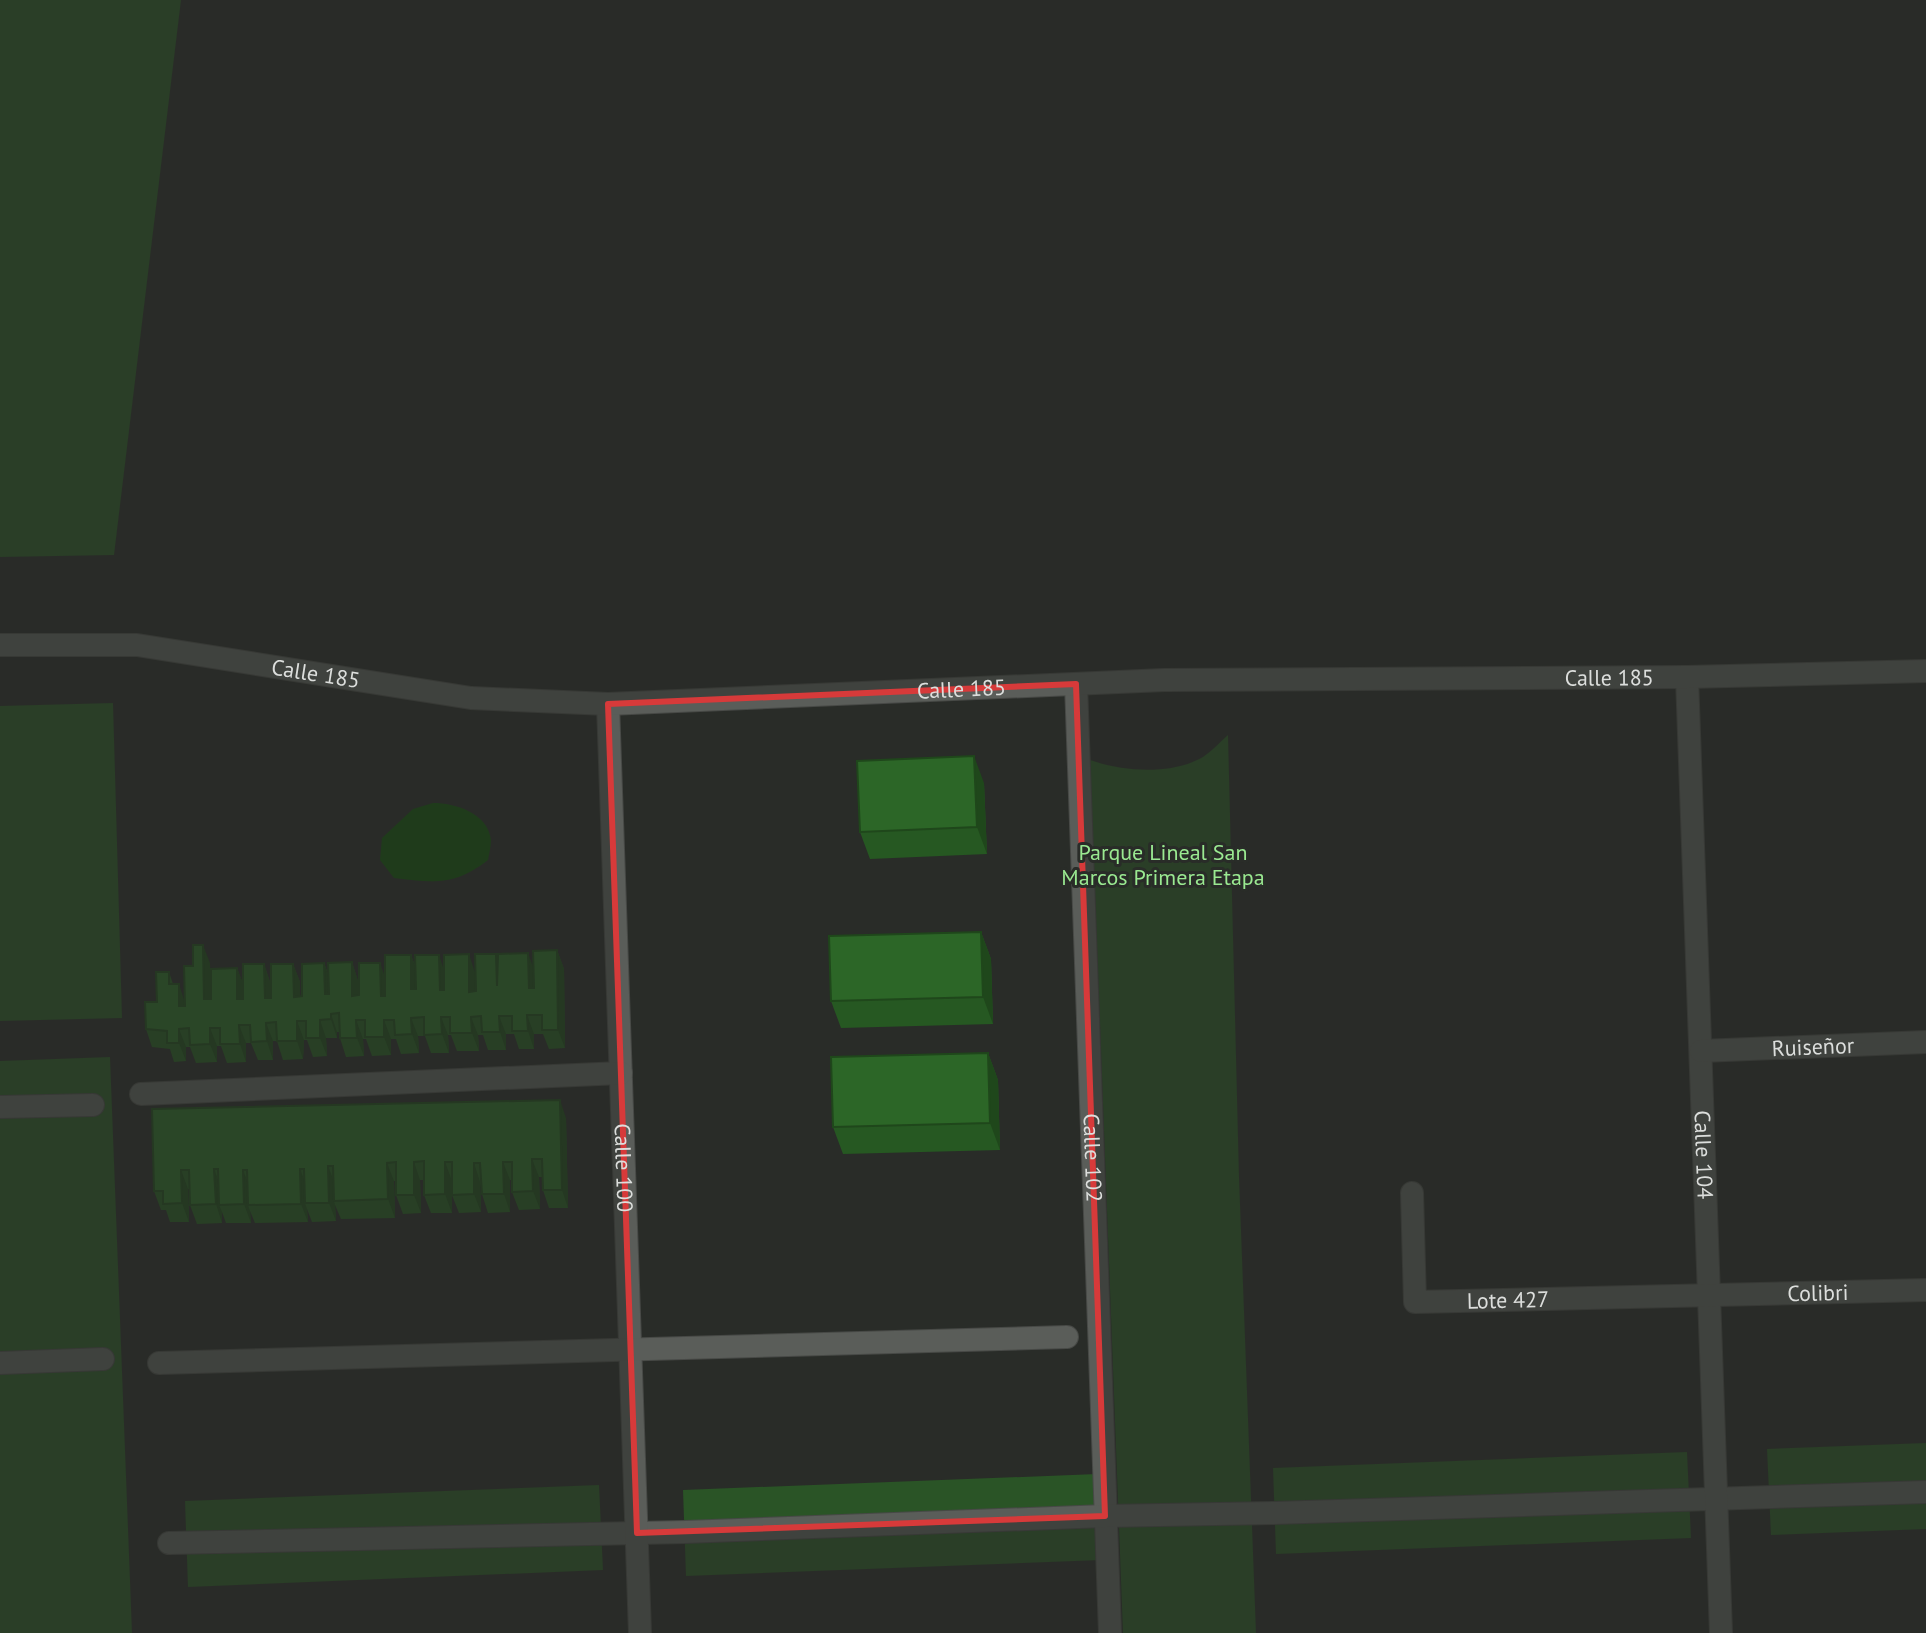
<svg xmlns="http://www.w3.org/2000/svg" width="1926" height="1633" font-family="'PT Sans',sans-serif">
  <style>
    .green { fill: #2a5426 }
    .water { fill: #134f0d }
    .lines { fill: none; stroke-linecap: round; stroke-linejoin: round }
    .pedestrian-casing { stroke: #474946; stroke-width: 24 }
    .minor-casing { stroke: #474946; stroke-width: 24 }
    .tertiary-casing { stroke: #474946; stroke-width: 24 }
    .pedestrian { stroke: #5a5d59; stroke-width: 22 }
    .minor { stroke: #5a5d59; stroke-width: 22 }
    .tertiary { stroke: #5a5d59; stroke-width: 22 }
    .wall { fill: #265822 }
    .shaded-wall { fill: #1f471b }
    .building { fill: #2c6627; stroke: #1f471b; stroke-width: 2 }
    .marked { fill: none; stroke: #d73a3a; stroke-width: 6; stroke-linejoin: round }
    .labels { text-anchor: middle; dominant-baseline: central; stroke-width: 6; stroke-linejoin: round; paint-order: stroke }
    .street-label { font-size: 22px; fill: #dcdedc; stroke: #292c28 }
    .park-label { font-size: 22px; fill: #9ae991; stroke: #292c28 }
  </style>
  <rect width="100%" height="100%" fill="#292c28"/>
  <g class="green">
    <polygon points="0,0 181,0 114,555 0,557"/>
    <polygon points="113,703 122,1018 0,1021 0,706"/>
    <path d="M1228,735L1239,1177L1256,1633H1123L1090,760C1124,772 1172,775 1203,757C1212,751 1220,742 1228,735Z"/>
    <polygon points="110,1057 132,1633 0,1633 0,1061"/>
    <polygon points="1926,1443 1926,1529 1771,1535 1767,1449"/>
    <polygon points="1687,1452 1691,1538 1276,1554 1273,1468"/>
    <polygon points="1097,1474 1101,1560 686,1576 683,1490"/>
    <polygon points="599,1485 603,1570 188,1587 185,1501"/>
  </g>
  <path class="water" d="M433,803C455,803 488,813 491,840C491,846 489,854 488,860C455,886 433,883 394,878L380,860L382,838L413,809Z"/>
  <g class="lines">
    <g class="pedestrian-casing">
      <g id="pedestrian">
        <path id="s1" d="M1076,684L1110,1633"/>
        <polyline points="169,1543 685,1532 1105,1516 1274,1513 1926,1492"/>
      </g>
    </g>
    <g class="minor-casing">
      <g id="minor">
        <path id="s2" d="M1687,677L1721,1633"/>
        <path id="s3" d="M608,704L640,1633"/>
        <path id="s4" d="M1701,1051L1926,1042"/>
        <polyline points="141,1094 621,1073"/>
        <polyline points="0,1107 93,1105"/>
        <path id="s5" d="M1412,1193L1415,1302L1926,1290"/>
        <polyline points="0,1363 103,1359"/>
        <polyline points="159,1363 1067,1337"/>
      </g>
    </g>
    <g class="tertiary-casing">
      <g id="tertiary">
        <path id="s6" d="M0,645H137L471,698L608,704L1164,680L1687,677L1926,671"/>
      </g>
    </g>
    <use href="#pedestrian" class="pedestrian"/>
    <use href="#minor" class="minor"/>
    <use href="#tertiary" class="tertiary"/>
  </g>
  <g class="wall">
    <polygon points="984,783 987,854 870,859 860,832"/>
    <polygon points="981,932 991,959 993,1024 841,1028 831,1001"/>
    <polygon points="557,950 564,969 565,1048 549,1049 543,1034 534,1034 534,1049 519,1049 514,1034 506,1034 506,1050 488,1050 483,1035 478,1035 479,1051 457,1051 451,1035 448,1035 449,1053 431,1053 425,1036 418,1036 419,1053 401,1054 396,1039 391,1039 391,1055 372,1056 366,1039 363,1039 364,1056 346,1057 340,1038 340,1032 337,1032 337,1038 326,1038 327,1056 313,1057 307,1040 304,1040 303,1059 283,1060 277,1041 273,1041 273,1060 258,1060 251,1043 246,1043 246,1062 227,1063 221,1046 217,1046 217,1062 196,1063 190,1047 186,1047 186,1061 174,1062 170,1049 152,1047 146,1029 169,972 173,984 185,1002 193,966 210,963 210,999 237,968 243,984 264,964 270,982 271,998 293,964 300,982 300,996 302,996 324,963 329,976 352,962 358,981 385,977 411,955 416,968 475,972 498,958 533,968"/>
    <polygon points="988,1053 998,1080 1000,1150 843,1154 833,1127"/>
    <polygon points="152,1109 566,1118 568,1208 549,1208 543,1190 542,1177 539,1177 540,1209 519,1210 512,1192 512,1180 510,1180 510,1212 488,1213 482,1194 480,1182 481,1212 459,1213 452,1195 452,1181 452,1213 431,1213 424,1195 424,1180 420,1180 421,1213 403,1214 396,1195 396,1181 394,1181 395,1218 341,1219 335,1205 336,1221 312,1222 307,1209 308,1222 255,1223 250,1211 251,1223 226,1223 222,1212 222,1223 197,1224 190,1205 190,1189 188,1189 189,1222 170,1222 166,1210 161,1210 154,1191"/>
  </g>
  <g class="shaded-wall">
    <polygon points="974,756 984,783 987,854 977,827"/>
    <polygon points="981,932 991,959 993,1024 983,997"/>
    <polygon points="203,945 210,963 211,1017 204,999"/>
    <polygon points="557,950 564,969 565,1048 558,1030"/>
    <polygon points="528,953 535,972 536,1006 529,988"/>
    <polygon points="469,954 475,973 476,1010 469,992"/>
    <polygon points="411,955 418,974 418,1008 411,989"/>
    <polygon points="439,955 445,973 447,1009 440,990"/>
    <polygon points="352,962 358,981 359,1014 352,996"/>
    <polygon points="324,963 331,982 331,1013 325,994"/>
    <polygon points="380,963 387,982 387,1015 381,996"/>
    <polygon points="264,964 270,982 271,1016 265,998"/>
    <polygon points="293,964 300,982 300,1015 294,997"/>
    <polygon points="237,968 244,986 244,1017 237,999"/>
    <polygon points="179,984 185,1003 186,1024 179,1006"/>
    <polygon points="331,1014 337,1032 337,1038 331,1019"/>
    <polygon points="527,1015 534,1034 534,1049 528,1031"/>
    <polygon points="499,1016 506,1034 506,1050 500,1032"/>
    <polygon points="441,1017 448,1035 449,1053 442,1034"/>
    <polygon points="471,1017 478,1035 479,1051 472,1033"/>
    <polygon points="411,1018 418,1036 419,1053 412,1034"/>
    <polygon points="320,1020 326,1038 327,1056 320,1038"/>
    <polygon points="356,1020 363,1039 364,1056 357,1038"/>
    <polygon points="384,1020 391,1039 391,1055 384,1037"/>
    <polygon points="297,1021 304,1040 303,1059 297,1041"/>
    <polygon points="266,1023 273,1041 273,1060 267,1041"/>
    <polygon points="239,1025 246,1043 246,1062 240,1044"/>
    <polygon points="210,1028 217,1046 217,1062 210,1044"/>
    <polygon points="179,1029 186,1047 186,1061 179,1043"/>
    <polygon points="988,1053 998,1080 1000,1150 990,1123"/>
    <polygon points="560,1100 566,1118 568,1208 562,1190"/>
    <polygon points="532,1159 539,1177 540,1209 533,1191"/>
    <polygon points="414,1162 420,1180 421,1213 414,1195"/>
    <polygon points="445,1162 452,1181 452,1213 445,1194"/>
    <polygon points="503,1162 510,1180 510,1212 504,1194"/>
    <polygon points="387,1163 394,1181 395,1218 388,1199"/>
    <polygon points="474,1163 480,1182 481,1212 474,1194"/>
    <polygon points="328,1166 335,1184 334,1201 335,1205 336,1221 329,1203"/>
    <polygon points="214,1169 221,1187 219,1205 222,1212 222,1223 216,1204"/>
    <polygon points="300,1169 307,1187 305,1203 307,1209 308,1222 301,1204"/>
    <polygon points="181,1170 188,1189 189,1222 182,1203"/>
    <polygon points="243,1170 250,1188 248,1205 250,1211 251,1223 244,1204"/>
  </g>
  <g class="building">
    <polygon points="974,756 977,827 860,832 857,761"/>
    <polygon points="981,932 983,997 831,1001 829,936"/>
    <polygon points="193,945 203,945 204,999 211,999 211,969 237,968 237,999 243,999 243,964 264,964 265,998 271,998 271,964 293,964 294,997 302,996 302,964 324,963 325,994 329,994 328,963 352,962 352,996 359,995 359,963 380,963 381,996 385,996 385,955 411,955 411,989 416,989 415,955 439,955 440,990 444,990 444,955 469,954 469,992 476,991 475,954 496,954 497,986 498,954 528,953 529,988 534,988 533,951 557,950 558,1030 542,1030 542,1015 527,1015 528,1031 512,1031 512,1016 499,1016 500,1032 482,1032 481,1016 471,1017 472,1033 450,1033 450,1017 441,1017 442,1034 424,1035 424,1017 411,1018 412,1034 395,1035 394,1020 384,1020 384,1037 365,1037 365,1020 356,1020 357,1038 340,1038 339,1013 331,1014 331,1019 320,1020 320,1038 306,1038 306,1021 297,1021 297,1041 277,1041 276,1022 266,1023 267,1041 251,1042 250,1025 239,1025 240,1044 220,1044 220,1028 210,1028 210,1044 190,1045 189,1028 179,1029 179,1043 167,1043 167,1031 146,1029 145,1002 157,1002 156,972 169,972 169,984 179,984 179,1006 185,1006 184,966 193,966"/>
    <polygon points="988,1053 990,1123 833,1127 831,1057"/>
    <polygon points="560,1100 562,1190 543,1190 542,1159 532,1159 533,1191 512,1192 512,1162 503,1162 504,1194 482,1194 480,1163 474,1163 474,1194 452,1195 452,1162 445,1162 445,1194 424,1195 424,1161 414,1162 414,1195 396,1195 396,1162 387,1163 388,1199 334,1201 333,1166 328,1166 329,1203 305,1203 304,1169 300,1169 301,1204 248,1205 247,1170 243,1170 244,1204 219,1205 218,1169 214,1169 216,1204 190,1205 189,1170 181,1170 182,1203 163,1204 163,1191 154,1191 152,1109"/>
  </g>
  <path d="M0 0H1926V1633H0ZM1076,684L1105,1516L637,1533L608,704Z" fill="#292c28" fill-opacity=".55" fill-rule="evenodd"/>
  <path class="marked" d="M1076,684L1105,1516L637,1533L608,704Z"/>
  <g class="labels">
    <g class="street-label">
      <text stroke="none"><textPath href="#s6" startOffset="318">Calle 185</textPath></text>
      <text stroke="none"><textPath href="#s6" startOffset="1614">Calle 185</textPath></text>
      <text stroke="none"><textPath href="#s6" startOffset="966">Calle 185</textPath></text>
      <text stroke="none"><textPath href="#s4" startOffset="112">Ruiseñor</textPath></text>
      <text stroke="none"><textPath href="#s2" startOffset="478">Calle 104</textPath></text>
      <text stroke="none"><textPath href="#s1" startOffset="474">Calle 102</textPath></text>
      <text stroke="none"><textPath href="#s3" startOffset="464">Calle 100</textPath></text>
      <text stroke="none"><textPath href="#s5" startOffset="512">Colibri</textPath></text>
      <text stroke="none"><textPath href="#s5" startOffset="202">Lote 427</textPath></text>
    </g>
    <g class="park-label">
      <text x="1163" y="852">Parque Lineal San<tspan x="1163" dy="25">Marcos Primera Etapa</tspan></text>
    </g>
  </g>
</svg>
